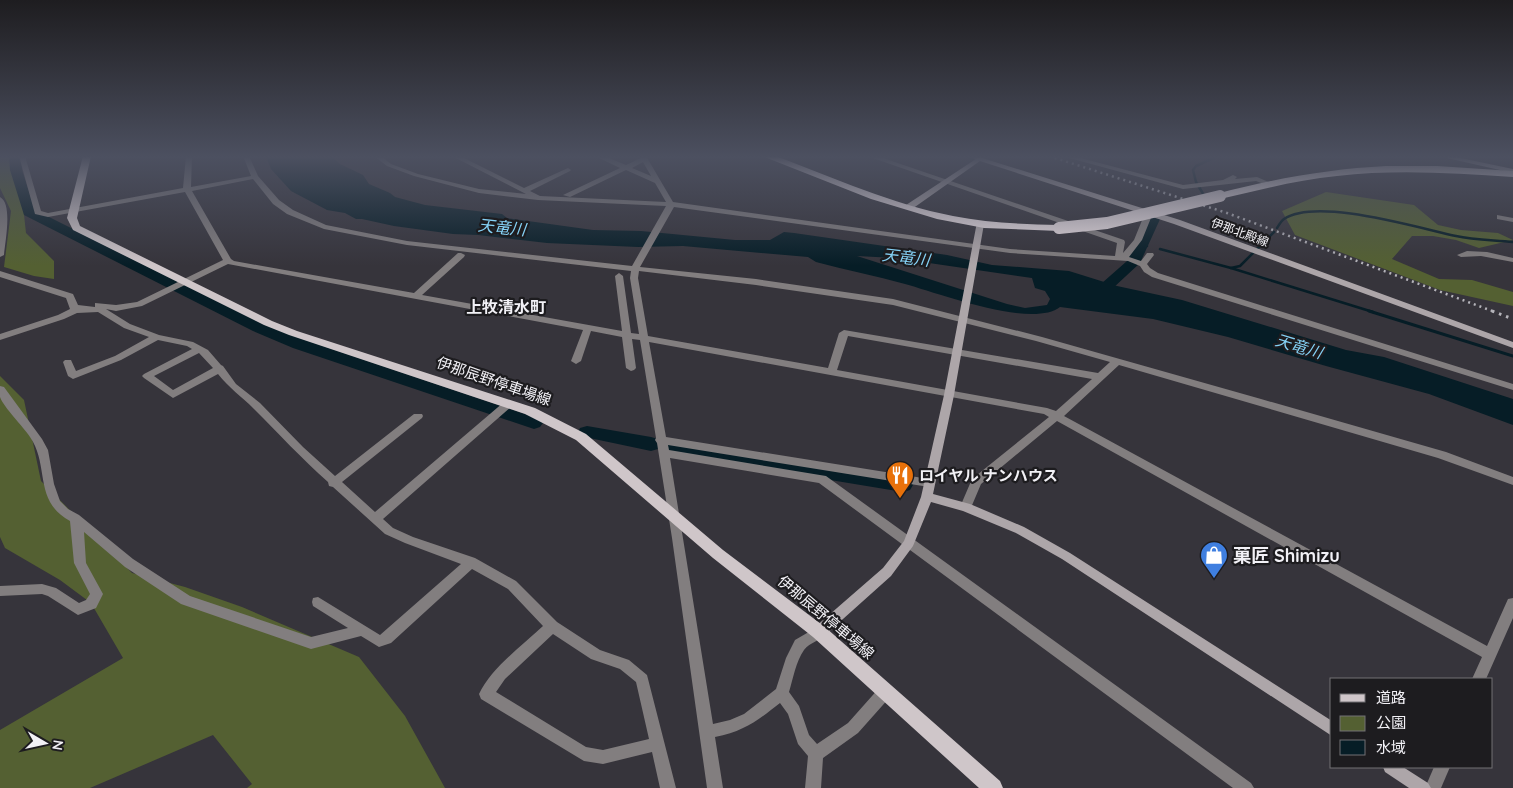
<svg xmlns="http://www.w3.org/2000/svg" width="1513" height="788" font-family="Quicksand,'Noto Sans JP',sans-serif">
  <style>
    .green { fill: #546032 }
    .water { fill: #061d26; fill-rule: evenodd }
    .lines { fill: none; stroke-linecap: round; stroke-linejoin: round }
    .stream-far1 { stroke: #061d26; stroke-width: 2.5 }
    .stream { stroke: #061d26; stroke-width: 3 }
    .river { fill: #061d26; fill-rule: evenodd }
    .street { fill: #827e7f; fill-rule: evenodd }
    .secondary { fill: #ada6a9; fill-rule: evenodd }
    .primary { fill: #cfc6c9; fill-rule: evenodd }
    .highway { fill: #ede2e6; fill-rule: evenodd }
    .rail-far1 { stroke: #b5b4ba; stroke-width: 2.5; stroke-dasharray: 2 4; stroke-linecap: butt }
    .rail { stroke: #b5b4ba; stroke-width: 3; stroke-dasharray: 2.5 5; stroke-linecap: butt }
    .highway-bridge { stroke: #ede2e6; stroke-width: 12 }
    .labels { text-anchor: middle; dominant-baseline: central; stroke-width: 4.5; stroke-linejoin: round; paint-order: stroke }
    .far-street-label { font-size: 12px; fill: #f2f1f6; stroke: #1d1c1f }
    .street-label { font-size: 15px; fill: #f2f1f6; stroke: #1d1c1f }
    .poi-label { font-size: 15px; font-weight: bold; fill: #f2f1f6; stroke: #1d1c1f; text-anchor: start }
    .water-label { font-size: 16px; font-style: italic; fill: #85d2f6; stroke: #1d1c1f }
    .neighbourhood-label { font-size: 16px; font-weight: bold; fill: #f2f1f6; stroke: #1d1c1f }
    .near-poi-label { font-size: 18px; font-weight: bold; fill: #f2f1f6; stroke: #1d1c1f; text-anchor: start }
  </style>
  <rect width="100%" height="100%" fill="#36343b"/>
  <g class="green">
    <polygon points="0,156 11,156 12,170 22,196 26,233 54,261 54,279 34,276 4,267 11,211 0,188"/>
    <polygon points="1326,192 1414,205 1438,225 1461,230 1498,233 1513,240 1479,248 1456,240 1433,236 1412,236 1392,259 1439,279 1472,280 1513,292 1513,306 1440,290 1295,235 1282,211"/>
    <polygon points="0,376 24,400 41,481 132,573 185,587 242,607 359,657 405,716 445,788 247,788 252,784 213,735 90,788 0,788 0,730 123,658 91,603 60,580 5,548 0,537"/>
  </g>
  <path class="water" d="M266,156H331L340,164L363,175L369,184L390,193L395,197L425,205L502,214L507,218L593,230L641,231L735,240H770L784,232L794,233L947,255L992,265L1069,271L1117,286L1182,300L1346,350L1384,357L1513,399V425L1429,394L1326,366L1228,337L1153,319L1060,307C1032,329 938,293 905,284C876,276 846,270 816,262L808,257L683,246L638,247L547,243L478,235L453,234L394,226L362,219H356L345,213L327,210L291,191L271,169ZM857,256L895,258L1032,278L1035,288L1045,291L1050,299L1047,305L1025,308L1007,304Z"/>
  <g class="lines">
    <g class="stream-far1">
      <polyline points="965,156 973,159"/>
      <polyline points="1205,197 1196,182 1193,170 1196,166 1218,156"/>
      <path d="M1277,228C1279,225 1281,221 1284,219C1317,197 1418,228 1456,236C1474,240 1494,240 1513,242"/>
      <polyline points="1143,245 1147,246"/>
      <polyline points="1160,249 1231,268 1240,266 1274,232"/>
      <polyline points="1231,268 1373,312"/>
    </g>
    <polyline class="stream" points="1369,311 1513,356"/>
    <g class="river">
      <polygon points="9,156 21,156 22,170 35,210 265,325 305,340 540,419 543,423 540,427 534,429 528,427 293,348 253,331 24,215 10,170"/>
      <polygon points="1154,213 1161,217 1140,263 1112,289 1102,289 1100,286 1102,283 1127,261 1147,217"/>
      <polygon points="587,426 651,437 658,439 660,444 658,449 651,451 580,436 578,432 580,428"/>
      <polygon points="668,440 903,478 910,480 913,485 910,490 903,492 661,452 659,447 661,442"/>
    </g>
    <g class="street">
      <path d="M19,156H25L41,211L48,213L183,188L186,156H192L191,187L251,176L243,156H249L258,176L279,200L293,210L326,225L407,241L632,266L666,206L538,200L479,193L414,176L387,166L374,156H381L391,164L418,174L479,189L526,194L452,156H460L524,188L568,168L571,170L570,171L530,191L540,196L666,202L655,183L626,170L570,197L563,195L620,168L595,156H604L626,165L641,158L640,156H646L673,202L1010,249L1115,256L1117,243L867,156H877L1124,240L1125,242L1123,253L1134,240L1145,213L1146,211H1152L1153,213L1142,240L1129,257L1141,261L1147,253H1153L1154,255L1147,264L1150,268L1158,273L1513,384V390L1152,277L1144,272L1140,266L1128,261L1010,253L674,207L640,267L756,279L893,299L1042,337L1261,399L1446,452L1513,477V485L1438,458L1119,365L1064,416L1487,646L1508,599L1513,598V618L1486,679H1472L1482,657L1057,421L981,484L970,510L966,511L962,510L960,507L972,479L1049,417L1044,414L649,342L666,437L929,479L933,480L935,483L933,486L929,487L668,445L669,450L826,476L1251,783L1254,788H1233L819,483L670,458L713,724L730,720L744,714L776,689L786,658L795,640L819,626L824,628L826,632C821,641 810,642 804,650C796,661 793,679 789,692L799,706L809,735L817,744L848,723L880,687L885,685L890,687L892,692L890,697L858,733L823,758L821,788H805L808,756L798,744L788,714L780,703C757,721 745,731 715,737L723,788H707L672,538L657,443L655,440L656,438L640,340L632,339L636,368L634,370L631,371L626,368L622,337L591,331L581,361L576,364L571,361L583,330L228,264L142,306L116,311L106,309L130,324L159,335L193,342L208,350L221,365L223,366L236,384L260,403L303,447L335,476L414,414H422L423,416L422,418L342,482L375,512L504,402H512L513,404L512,406L383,519L393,528L413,537L475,558L516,581L557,622L600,650L629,660L647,675L676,788H660L652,752L603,764L584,761L481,699L479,694C491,668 523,645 543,626L508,589L472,569L391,643L379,647L361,636L311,649L181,604L125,567L84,532L86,563L103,594L96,608L78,615L48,596L42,594L0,596V586L42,584L56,588L79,603L86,600L90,594L74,563L70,521C33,501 50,466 30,437C23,426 4,408 0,397C0,394 0,389 0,386L4,387L42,439L48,450L54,484L60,501L68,509L79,515L133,559L190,596L311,637L348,628L313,606L312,602L313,598L318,597L380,635L461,564L405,543L385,534L333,487L329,486L328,482C302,459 278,433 254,409C241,396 229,388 218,374L173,398L144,378L142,376L144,374L192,349L187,346L158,340L121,360L73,379L68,376L63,362L65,360H71L76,371L115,356L149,337L124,328L98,312L77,313L64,319L0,340V334L58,315L70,309L66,298L0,277V271L73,294L78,305L95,307V303L116,305L137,302L223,260L185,192L48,217L35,214ZM643,162L651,176L632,168ZM253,179L273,204L287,214L324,229L407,245L631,271L630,278L639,334L631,333L623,276L619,273L615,276L622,331L422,295L464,257L465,255L461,253H458L414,293L234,261L231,259L192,191ZM639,271L756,285L893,305L1036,341L1110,362L1098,373L844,330L839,333L828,368L648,336L638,278ZM848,336L1092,379L1056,411L1047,408L837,370ZM199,353L213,368L173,390L154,376ZM553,634L591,659L620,669L636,682L649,739L603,750L586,747L496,692L505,679Z"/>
      <polygon points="968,156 986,156 979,161"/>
      <polygon points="1062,156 1073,156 1183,185 1223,180 1233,175 1237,177 1235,179 1257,177 1273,184 1269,186 1256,181 1183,189"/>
      <path d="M0,197C13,204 5,241 4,255L0,257Z"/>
      <polygon points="1497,215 1513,218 1513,222 1497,219"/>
      <polygon points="1467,251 1487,252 1513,258 1513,262 1481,256 1461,257 1457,255"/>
      <polygon points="1434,767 1450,767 1441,788 1425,788"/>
    </g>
    <g class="secondary">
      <polygon points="1438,156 1451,156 1513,169 1513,173"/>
      <polygon points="979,157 1180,220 1513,342 1513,348 1174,224 980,161 912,209 906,209 906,205"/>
      <polygon points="977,222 983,222 984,224 954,395 933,494 970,504 1024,527 1070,553 1332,721 1332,736 1062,559 1016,533 963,511 931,502 913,546 891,576 824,636 819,638 814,636 812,632 814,628 883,568 904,541 921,497 944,395"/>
      <polygon points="1383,767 1403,767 1428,783 1431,788 1409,788 1385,772"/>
    </g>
    <polygon class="primary" points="83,156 91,156 77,218 80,226 272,321 297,331 535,408 586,434 723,550 825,627 1000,781 1003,788 979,788 813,637 713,558 576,440 525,414 289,335 264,325 73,230 67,218"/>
    <g class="highway">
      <path d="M762,156H776C834,178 892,204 953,216C988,223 1024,224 1059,225L1065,228L1059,231L984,228L937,219L871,199Z"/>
      <path d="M1386,166H1437L1513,171V177C1454,173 1395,169 1337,176C1297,180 1259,190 1220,199L1215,196L1216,194C1272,179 1328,169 1386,166Z"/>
    </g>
    <polyline class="rail-far1" points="1049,156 1227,213 1495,312"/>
    <polyline class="rail" points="1492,311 1513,319"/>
    <polyline class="highway-bridge" points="1059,228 1107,223 1220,196"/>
  </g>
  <linearGradient id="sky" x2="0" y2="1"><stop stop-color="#1e1d20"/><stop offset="0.59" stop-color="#4c5060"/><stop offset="1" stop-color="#4c5060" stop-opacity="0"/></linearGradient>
  <rect width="1513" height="266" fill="url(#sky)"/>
  <defs>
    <g id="restaurant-pin" transform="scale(1.4375)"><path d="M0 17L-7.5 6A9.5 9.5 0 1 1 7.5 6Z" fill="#e8710a" stroke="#1d1c1f"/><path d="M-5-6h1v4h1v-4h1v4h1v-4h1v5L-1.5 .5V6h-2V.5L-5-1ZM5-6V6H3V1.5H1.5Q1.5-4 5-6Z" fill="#fff"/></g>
    <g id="shop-pin" transform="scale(1.4375)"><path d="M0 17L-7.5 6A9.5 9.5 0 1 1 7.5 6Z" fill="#3f7fe0" stroke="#1d1c1f"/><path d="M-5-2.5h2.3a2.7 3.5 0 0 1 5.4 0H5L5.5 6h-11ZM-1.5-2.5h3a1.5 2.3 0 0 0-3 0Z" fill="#fff"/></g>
  </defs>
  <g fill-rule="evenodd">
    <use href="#restaurant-pin" x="900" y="475"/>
    <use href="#shop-pin" x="1214" y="555"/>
  </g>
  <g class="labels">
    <g class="far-street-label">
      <text transform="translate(1240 232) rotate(20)">伊那北殿線</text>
    </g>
    <g class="street-label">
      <text transform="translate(494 381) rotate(19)">伊那辰野停車場線</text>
      <text transform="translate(826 617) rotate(40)">伊那辰野停車場線</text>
    </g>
    <g class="poi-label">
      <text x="919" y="475">ロイヤル ナンハウス</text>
    </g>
    <g class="water-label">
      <text transform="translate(502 227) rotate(6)">天竜川</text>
      <text transform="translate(906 257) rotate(7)">天竜川</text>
      <text transform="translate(1299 346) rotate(17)">天竜川</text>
    </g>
    <g class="neighbourhood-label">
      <text x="506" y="307">上牧清水町</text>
    </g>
    <g class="near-poi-label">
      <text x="1233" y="555">菓匠 Shimizu</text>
    </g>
  </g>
  <rect x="1330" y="678" width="162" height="90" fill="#1d1c1f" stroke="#727175"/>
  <rect x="1340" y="694" width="25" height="8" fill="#cfc6c9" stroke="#727175"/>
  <text x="1376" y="703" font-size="15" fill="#f2f1f6">道路</text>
  <rect x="1340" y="716" width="25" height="15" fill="#546032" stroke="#727175"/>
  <text x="1376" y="728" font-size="15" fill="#f2f1f6">公園</text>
  <rect x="1340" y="740" width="25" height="15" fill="#061d26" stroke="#727175"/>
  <text x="1376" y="753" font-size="15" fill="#f2f1f6">水域</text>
  <g transform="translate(45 743) rotate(99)" stroke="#1d1c1f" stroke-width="4" paint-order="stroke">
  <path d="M0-4L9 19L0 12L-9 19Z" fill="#f2f1f6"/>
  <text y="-8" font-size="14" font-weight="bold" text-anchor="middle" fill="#f2f1f6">N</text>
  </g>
</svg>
